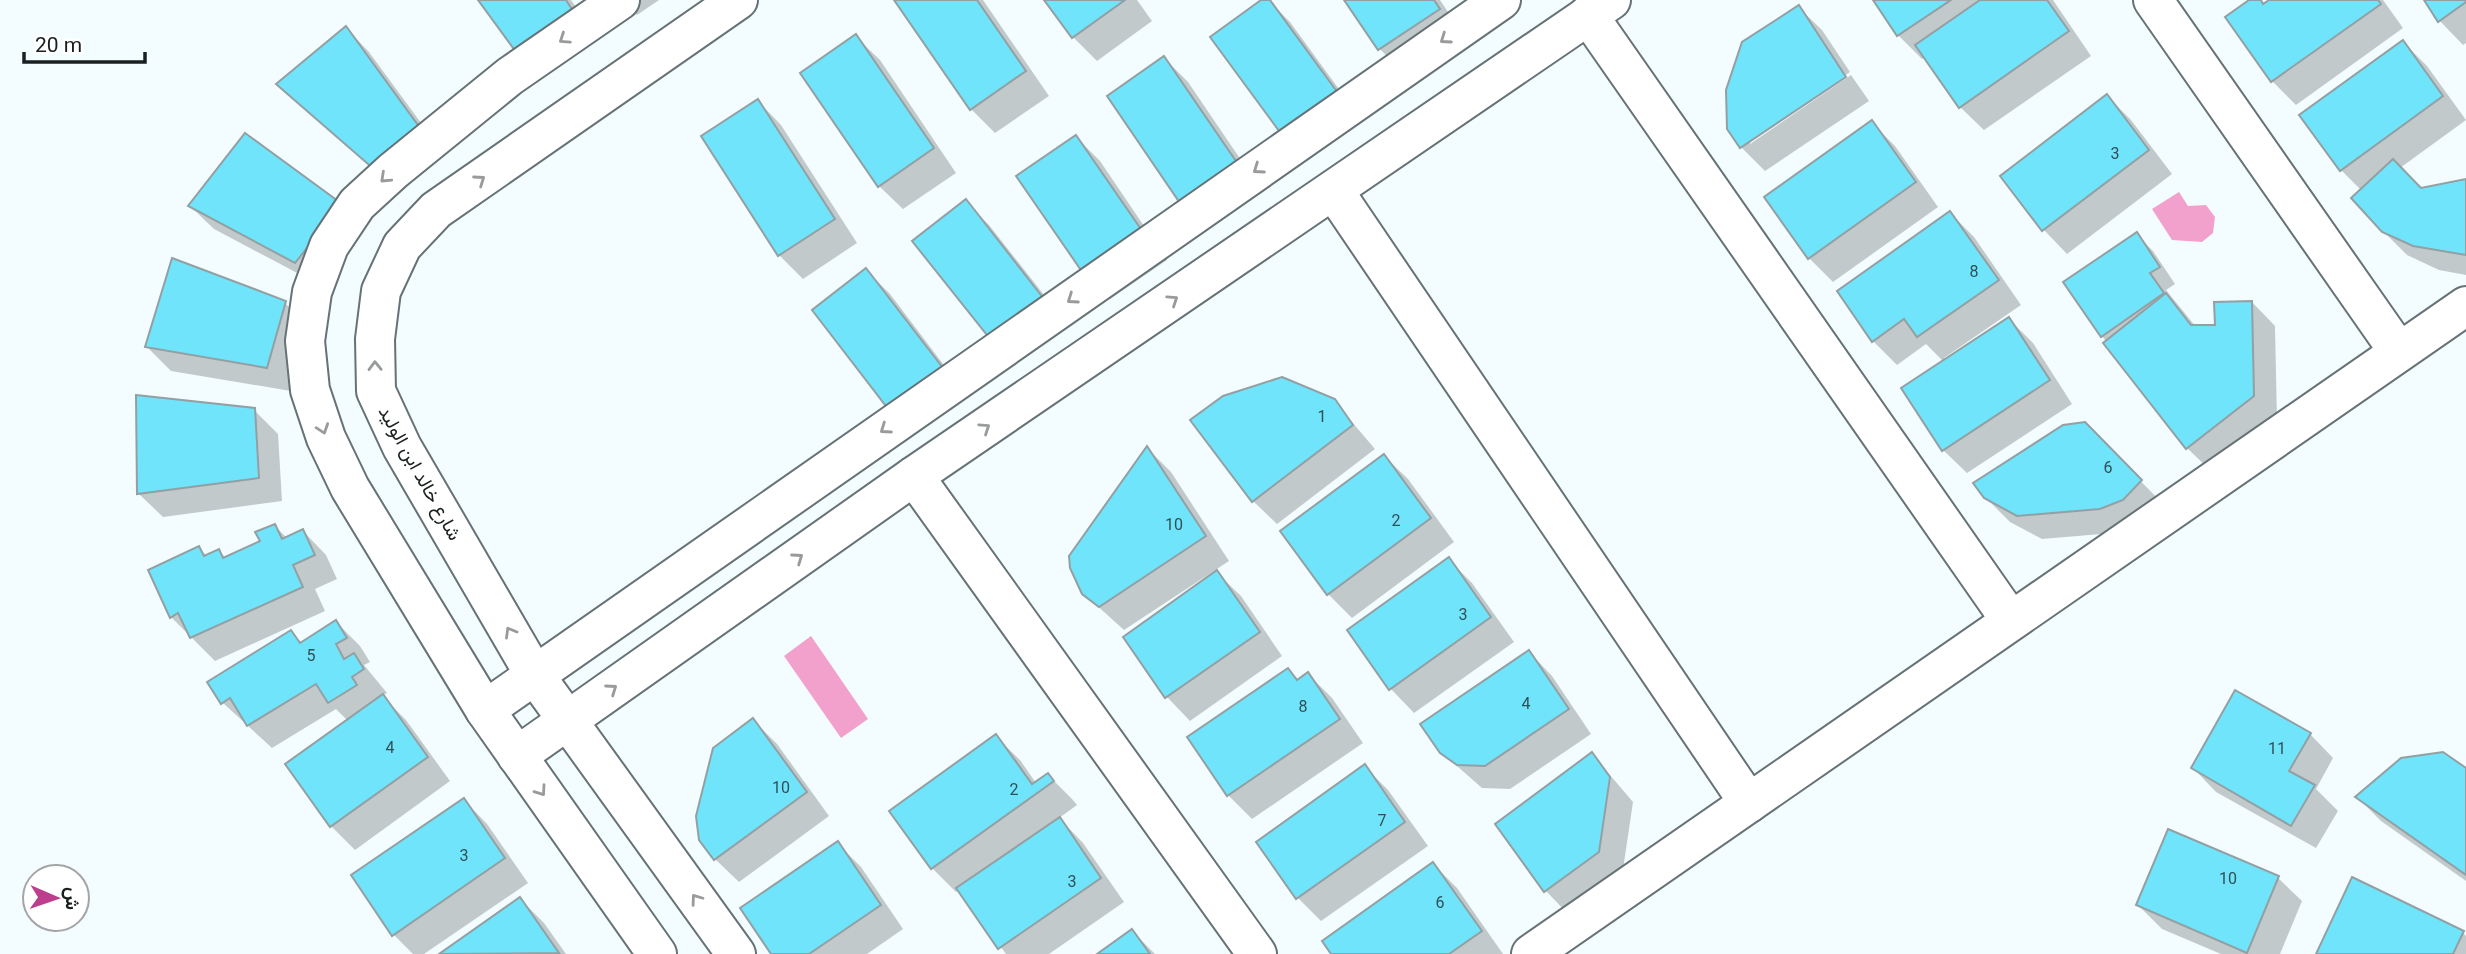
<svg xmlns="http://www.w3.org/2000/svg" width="2466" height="954" font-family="Roboto,Vazirmatn,sans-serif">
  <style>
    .water { fill: #f1a1cc }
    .shadow { fill: #0003 }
    .building { fill: #70e4fb; stroke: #93a0a3; stroke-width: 2 }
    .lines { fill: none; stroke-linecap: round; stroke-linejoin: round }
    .minor-casing { stroke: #667275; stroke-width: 42 }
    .minor { stroke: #fff; stroke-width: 38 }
    .oneway { stroke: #989a9b }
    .labels { text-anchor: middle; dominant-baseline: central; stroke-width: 6; stroke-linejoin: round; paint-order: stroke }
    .number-label { font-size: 16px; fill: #305057 }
    .street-label { font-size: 19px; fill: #1a1f20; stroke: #fff }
  </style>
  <rect width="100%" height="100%" fill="#f3fcfe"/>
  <g class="water">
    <polygon points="2179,192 2188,206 2206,205 2215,217 2213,233 2202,242 2172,240 2152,209"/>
    <polygon points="811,636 868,719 841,738 784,656"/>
  </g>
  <g class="shadow">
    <polygon points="481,0 571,0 596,35"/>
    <polygon points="622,0 659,0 637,15"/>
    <polygon points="896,0 983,0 1049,96 995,133 971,109"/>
    <polygon points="1047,0 1137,0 1152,21 1097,61 1073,37"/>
    <polygon points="1264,0 1268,0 1290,22 1360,118 1307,157"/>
    <polygon points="1346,0 1440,0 1462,33 1403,73 1380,49"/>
    <polygon points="1875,0 2053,0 2091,56 1984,130 1960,107 1926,57 1922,59 1898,35"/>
    <polygon points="2252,0 2260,0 2265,5 2272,0 2383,0 2403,28 2296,105 2272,81"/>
    <polygon points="2426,0 2466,0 2466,43 2463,45 2440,21"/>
    <polygon points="1798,7 1822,30 1850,72 1750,140 1750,144 1851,75 1869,101 1765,171 1741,147 1728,128"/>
    <polygon points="346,28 369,52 443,153 400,193 279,84"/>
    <polygon points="856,37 880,60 956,173 903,209 879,186"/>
    <polygon points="2403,42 2427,66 2466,120 2400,168 2421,190 2466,181 2466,275 2439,270 2407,255 2383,231 2362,191 2341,170"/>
    <polygon points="1164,58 1188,82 1262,191 1207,229"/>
    <polygon points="2107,96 2131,120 2172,174 2067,254 2044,230 2003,176"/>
    <polygon points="758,101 781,125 857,243 803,279 779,255"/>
    <polygon points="1872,123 1895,146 1938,207 1833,282 1809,258"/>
    <polygon points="1076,137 1100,161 1167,260 1110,299 1086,275"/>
    <polygon points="965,201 989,225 1066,323 1016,363 992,339"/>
    <polygon points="190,206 340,206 364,229 320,285 214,229"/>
    <polygon points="1950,213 1974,237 2021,305 1944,358 1946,361 2009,319 2033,343 2072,404 1967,473 1943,450 1944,362 1926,344 1897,365 1873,341"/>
    <polygon points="2136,234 2153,251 2175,284 2166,290 2196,327 2217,327 2252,302 2275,326 2277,420 2211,471 2187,448 2102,336"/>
    <polygon points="866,270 890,294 965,393 914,433"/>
    <polygon points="285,303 309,327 291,391 171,371 147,347"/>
    <polygon points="1334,401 1375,449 1277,524 1253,501"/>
    <polygon points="254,410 278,434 282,501 163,517 139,494"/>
    <polygon points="2085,424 2164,505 2125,532 2042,539 2010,522 1985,497"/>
    <polygon points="1148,449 1171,472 1229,561 1124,630 1083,593"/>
    <polygon points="1384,456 1408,479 1454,542 1352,618 1328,594 1282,531"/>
    <polygon points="275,526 287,538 303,531 326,555 337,579 315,589 325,611 215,661 171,617 199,549 207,556 219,551 226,558 262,542"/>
    <polygon points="1448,559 1472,583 1514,642 1414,713 1391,689 1349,631"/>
    <polygon points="1217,573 1241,596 1282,656 1190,721 1167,697 1125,637"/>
    <polygon points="336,622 360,646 370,662 364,665 387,693 382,696 406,720 450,781 355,850 331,826 348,721 336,709 272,748 223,703 291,632 302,643"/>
    <polygon points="1529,652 1552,676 1591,734 1510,789 1482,788 1441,752"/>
    <polygon points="1288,670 1299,680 1308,674 1332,698 1363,743 1252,819 1228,795"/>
    <polygon points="753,720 777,744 829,816 739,882 715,859"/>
    <polygon points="2310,734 2333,758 2316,789 2338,811 2316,848 2216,792 2193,768"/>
    <polygon points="996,737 1020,760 1036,783 1048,775 1072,799 1077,805 1059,818 1083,843 1124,902 1049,954 1006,954 959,889 956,892 932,868"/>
    <polygon points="1592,754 1633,802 1622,876 1569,915 1546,891 1497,825"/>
    <polygon points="1364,766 1388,790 1428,846 1321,921 1298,898"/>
    <polygon points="2466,770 2466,881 2381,821 2357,797"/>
    <polygon points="464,800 487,824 528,883 424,954 413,954 394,935"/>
    <polygon points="837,843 861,867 903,929 867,954 773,954"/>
    <polygon points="1433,864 1457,888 1503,954 1333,954"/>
    <polygon points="2278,878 2302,901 2280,954 2221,954 2162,929 2138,905"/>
    <polygon points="520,899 544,923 566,954 442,954"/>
    <polygon points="1132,931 1155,954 1100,954"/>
    <polygon points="2463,933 2466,936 2466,954 2319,954"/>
  </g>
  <g class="building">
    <polygon points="478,0 566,0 573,11 516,52"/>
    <polygon points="894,0 977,0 1026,71 970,110"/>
    <polygon points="1044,0 1125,0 1072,38"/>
    <polygon points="1261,0 1270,0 1338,93 1282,135 1210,37"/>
    <polygon points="1344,0 1434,0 1440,9 1378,50"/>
    <polygon points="1873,0 1951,0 1897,36"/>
    <polygon points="1980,0 2047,0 2069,31 1959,108 1915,45"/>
    <polygon points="2249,0 2261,0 2263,4 2269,0 2378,0 2381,4 2271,82 2225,17"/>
    <polygon points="2424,0 2466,0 2466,2 2438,22"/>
    <polygon points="1799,5 1846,77 1740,148 1727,129 1726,90 1742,42"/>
    <polygon points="346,26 420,128 376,171 276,84"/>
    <polygon points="856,34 934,148 878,187 800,73"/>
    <polygon points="2403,40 2443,96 2340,171 2299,115"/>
    <polygon points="1164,56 1240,167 1182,206 1107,96"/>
    <polygon points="2107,94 2149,150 2042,231 2000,176"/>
    <polygon points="758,99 835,219 778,256 701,136"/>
    <polygon points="1872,120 1916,182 1808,259 1764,197"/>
    <polygon points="245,133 342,204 295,263 188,206"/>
    <polygon points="1076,135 1145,235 1085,276 1016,176"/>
    <polygon points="2393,159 2421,188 2466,179 2466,255 2413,246 2382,232 2351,198"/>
    <polygon points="966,199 1044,299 991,340 912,241"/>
    <polygon points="1950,211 1999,280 1917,337 1904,319 1872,342 1837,291"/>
    <polygon points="2137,232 2160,267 2150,273 2164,293 2101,337 2063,282"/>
    <polygon points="172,258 286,301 267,368 145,347"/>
    <polygon points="866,268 943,368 889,410 812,310"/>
    <polygon points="2166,293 2191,325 2215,325 2214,302 2252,301 2254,396 2186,449 2103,343"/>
    <polygon points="2009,317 2050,380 1942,451 1901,388"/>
    <polygon points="1282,377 1335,399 1353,425 1252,502 1190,420 1223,396"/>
    <polygon points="136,395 255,408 259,478 137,494"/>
    <polygon points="2085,422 2142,480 2123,500 2100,509 2017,516 1984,498 1973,483 2063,425"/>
    <polygon points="1147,446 1206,536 1099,607 1082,594 1070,568 1069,556"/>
    <polygon points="1384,454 1431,518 1327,595 1280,531"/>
    <polygon points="275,524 282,539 303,529 315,555 293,565 303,587 190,638 178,613 170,618 148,570 199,546 204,556 219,549 223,558 260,541 255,532"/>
    <polygon points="1449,557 1491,617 1389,690 1347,630"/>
    <polygon points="1217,570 1260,632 1165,698 1123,637"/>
    <polygon points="336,620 347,638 336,644 344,659 354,653 364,669 352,677 357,685 328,703 316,684 247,726 230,698 221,704 207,682 291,630 300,643"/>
    <polygon points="1529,650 1569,709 1485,766 1457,765 1440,753 1420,724"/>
    <polygon points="1288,668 1297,680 1308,672 1340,719 1227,796 1187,737"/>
    <polygon points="2235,690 2311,733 2289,771 2315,785 2291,826 2191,768"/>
    <polygon points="383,694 428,757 330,827 285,764"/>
    <polygon points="753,718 807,792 714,860 699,840 696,816 713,748"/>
    <polygon points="996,734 1032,784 1048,773 1054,781 931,869 889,811"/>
    <polygon points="1592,752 1610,777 1599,852 1544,892 1495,824"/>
    <polygon points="2443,752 2466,768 2466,875 2355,797 2401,758"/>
    <polygon points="1365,764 1405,822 1296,899 1256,842"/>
    <polygon points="464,798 505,858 392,936 351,875"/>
    <polygon points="1060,817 1101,878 998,949 956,888"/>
    <polygon points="2168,829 2279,876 2247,953 2136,905"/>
    <polygon points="838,841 881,905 809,954 771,954 740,908"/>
    <polygon points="1433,862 1482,931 1449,954 1331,954 1322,941"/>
    <polygon points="2352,877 2464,931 2453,954 2316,954"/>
    <polygon points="520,897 559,953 439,954"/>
    <polygon points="1132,929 1150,954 1097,954"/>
  </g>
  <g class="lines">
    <g class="minor-casing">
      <g id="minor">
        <polyline points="620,0 510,76 393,171 357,204 329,246 312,292 305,341 310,390 326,438 350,488 485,710 657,954"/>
        <polyline points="2153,0 2399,352"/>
        <polyline points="1588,15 2011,621"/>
        <polyline points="1334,191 1749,803"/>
        <polyline points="914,476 1257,954"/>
        <polyline points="485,710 1501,0"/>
        <polyline points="517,756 914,476 1611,0"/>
        <polyline points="736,954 534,674 402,447 376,391 375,339 381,291 402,246 436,210 738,0"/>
        <polyline points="1531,954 2466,306"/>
      </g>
    </g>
    <use href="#minor" class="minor"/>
  </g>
  <defs><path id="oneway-chevron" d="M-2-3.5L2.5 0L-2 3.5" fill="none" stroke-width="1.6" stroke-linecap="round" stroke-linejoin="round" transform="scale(1.75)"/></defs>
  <g class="oneway">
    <use href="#oneway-chevron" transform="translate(564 39) rotate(146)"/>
    <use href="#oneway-chevron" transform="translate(1445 39) rotate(145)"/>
    <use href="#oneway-chevron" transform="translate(1258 169) rotate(145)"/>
    <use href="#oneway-chevron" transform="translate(385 178) rotate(137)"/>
    <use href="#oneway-chevron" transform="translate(480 180) rotate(-35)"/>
    <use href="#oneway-chevron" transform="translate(1072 299) rotate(145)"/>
    <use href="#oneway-chevron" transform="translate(1173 300) rotate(-34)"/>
    <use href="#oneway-chevron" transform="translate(375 366) rotate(-91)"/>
    <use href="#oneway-chevron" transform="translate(985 428) rotate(-34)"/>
    <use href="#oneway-chevron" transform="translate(323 429) rotate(71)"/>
    <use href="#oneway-chevron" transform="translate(885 429) rotate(145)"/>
    <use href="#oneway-chevron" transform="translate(798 558) rotate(-35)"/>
    <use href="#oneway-chevron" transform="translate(510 632) rotate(-120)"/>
    <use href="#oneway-chevron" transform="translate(612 689) rotate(-35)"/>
    <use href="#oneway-chevron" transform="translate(541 791) rotate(55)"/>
    <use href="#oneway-chevron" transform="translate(696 899) rotate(-126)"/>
  </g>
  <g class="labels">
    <g class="number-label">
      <text x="2115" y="153">3</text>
      <text x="1974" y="271">8</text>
      <text x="1322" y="416">1</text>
      <text x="2108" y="467">6</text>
      <text x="1396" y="520">2</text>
      <text x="1174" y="524">10</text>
      <text x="1463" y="614">3</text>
      <text x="311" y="655">5</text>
      <text x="1526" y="703">4</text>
      <text x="1303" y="706">8</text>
      <text x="390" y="747">4</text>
      <text x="2277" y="748">11</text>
      <text x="781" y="787">10</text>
      <text x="1014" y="789">2</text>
      <text x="1382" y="820">7</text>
      <text x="464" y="855">3</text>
      <text x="2228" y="878">10</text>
      <text x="1072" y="881">3</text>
      <text x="1440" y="902">6</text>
    </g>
    <g class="street-label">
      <text transform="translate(420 473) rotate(61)">شارع خالد ابن الوليد</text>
    </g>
  </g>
  <g transform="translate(56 898) rotate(92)"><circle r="33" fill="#ffffff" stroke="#a3a5a6" stroke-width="2"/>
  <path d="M0-5L12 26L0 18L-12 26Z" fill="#bc3e8c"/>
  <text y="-10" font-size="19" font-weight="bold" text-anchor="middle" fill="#1a1f20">ش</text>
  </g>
  <path d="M24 52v10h121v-10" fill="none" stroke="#1a1f20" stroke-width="3.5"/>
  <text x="35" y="52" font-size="21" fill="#1a1f20" stroke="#ffffff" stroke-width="5" paint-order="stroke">20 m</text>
</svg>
